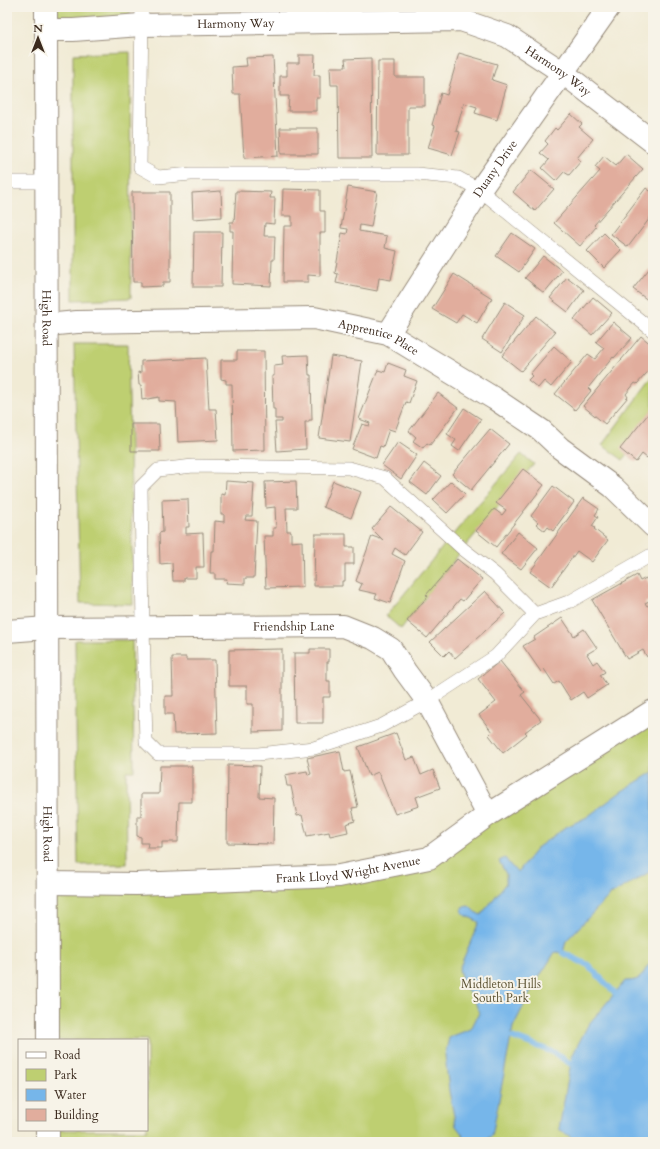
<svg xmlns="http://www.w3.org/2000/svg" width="660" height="1149" font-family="Cardo,serif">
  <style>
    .green { fill: #becf71; stroke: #7c7c48 }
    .water { fill: #76b6ea; stroke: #587084 }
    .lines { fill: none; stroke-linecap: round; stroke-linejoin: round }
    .stream { stroke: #76b6ea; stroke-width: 6 }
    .building { fill: #e1ad9d }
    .service-casing { stroke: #968a7a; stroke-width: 14 }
    .minor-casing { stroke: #968a7a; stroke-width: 24 }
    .tertiary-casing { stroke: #968a7a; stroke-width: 24 }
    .service { stroke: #fff; stroke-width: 13 }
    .minor { stroke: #fff; stroke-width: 22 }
    .tertiary { stroke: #fff; stroke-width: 22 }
    .labels { text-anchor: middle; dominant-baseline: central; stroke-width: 4; stroke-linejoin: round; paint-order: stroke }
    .street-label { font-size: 12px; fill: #3b2a1e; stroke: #f7f3e8 }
    .park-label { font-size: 12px; fill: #5c5333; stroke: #f7f3e8 }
  </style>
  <rect width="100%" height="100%" fill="#f7f3e8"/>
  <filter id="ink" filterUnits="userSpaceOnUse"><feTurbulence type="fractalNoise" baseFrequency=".025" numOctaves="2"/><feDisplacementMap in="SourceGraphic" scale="8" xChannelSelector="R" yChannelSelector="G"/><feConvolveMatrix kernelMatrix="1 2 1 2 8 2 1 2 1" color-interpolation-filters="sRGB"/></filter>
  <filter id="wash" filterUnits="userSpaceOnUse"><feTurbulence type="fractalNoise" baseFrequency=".012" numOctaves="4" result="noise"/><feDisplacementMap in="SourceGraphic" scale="16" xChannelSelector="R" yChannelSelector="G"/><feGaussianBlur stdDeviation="0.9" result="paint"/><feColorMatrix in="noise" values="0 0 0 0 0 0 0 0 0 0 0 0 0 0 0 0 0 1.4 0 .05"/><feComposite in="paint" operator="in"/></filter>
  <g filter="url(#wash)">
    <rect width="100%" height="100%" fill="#f1ebd5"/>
    <g class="green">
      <polygon points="46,7 130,7 130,26 46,30"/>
      <polygon points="130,52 131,298 73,300 73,54"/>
      <polygon points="74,344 128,344 133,604 80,603"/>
      <polygon points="653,376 653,421 623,460 602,445"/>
      <polygon points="521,454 534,464 463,549 401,629 386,616 450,538"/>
      <polygon points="75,640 132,640 134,771 126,771 127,864 78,865"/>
      <polygon points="653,711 653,1142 48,1142 48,1130 147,1130 147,1040 48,1040 48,883 136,884 429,858"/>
    </g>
    <g class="water">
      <polygon points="653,772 653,870 610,895 566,941 563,953 555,952 533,987 513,1027 492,1136 480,1142 464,1142 462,1134 456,1126 449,1091 445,1055 449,1038 455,1035 471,1029 479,1013 475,1001 463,984 459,969 479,922 463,914 462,907 469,906 475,912 481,915 506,883 506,874 499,861 505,858 511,866 518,872 538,847 566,827 587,817 622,791"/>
      <path d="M653,961V1142H567L572,1138L559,1129L572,1056L588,1025L625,981C648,981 640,970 653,961Z"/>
    </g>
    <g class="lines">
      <g class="stream">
        <polyline points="563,953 588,965 615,993"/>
        <polyline points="512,1037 553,1052 571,1064"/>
      </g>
    </g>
    <g id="blocks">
      <g class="building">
        <polygon points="459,53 497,64 492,80 507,85 497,120 475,113 477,107 464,103 456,131 460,132 452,155 428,148 435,126 432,125 441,93 447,95"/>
        <polygon points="299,55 315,55 314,75 320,75 320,98 316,98 316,111 288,111 289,96 280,96 280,76 287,76 287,63 299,63"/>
        <polygon points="273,57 278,156 244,158 240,94 233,94 232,67 247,66 246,58"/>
        <polygon points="371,58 372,158 339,158 338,85 331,85 330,67 346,67 345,59"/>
        <polygon points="378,61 395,61 395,77 425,77 425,106 408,106 408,155 377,155"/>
        <polygon points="571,114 582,124 579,127 593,139 577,158 581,161 569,175 564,172 556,181 542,168 549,160 540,153 548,144 545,141 555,128 557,130"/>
        <polygon points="280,128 318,128 318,154 281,154"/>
        <polygon points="626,154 643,169 594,225 596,227 580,246 554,223 600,171 595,167 604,156 616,166"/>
        <polygon points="531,170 554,189 535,211 513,192"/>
        <polygon points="348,187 377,192 371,227 360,225 359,231 387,236 385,248 397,251 391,280 379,278 377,291 336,283 338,274 335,273 342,233 347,234 348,229 341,228"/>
        <polygon points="646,188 653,193 653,214 628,247 611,234"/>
        <polygon points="283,189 320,190 320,211 325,211 325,233 320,233 320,276 308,275 308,282 283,282 284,226 292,226 292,216 282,216"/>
        <polygon points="221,191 222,217 193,219 192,193"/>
        <polygon points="236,191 271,192 270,198 275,198 274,224 265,223 264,236 275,236 274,260 272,260 271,286 232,284 233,231 230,231 230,222 234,222"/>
        <polygon points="132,192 170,192 170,282 163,282 163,286 141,287 141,282 133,282"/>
        <polygon points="194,232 222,232 221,287 193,287"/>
        <polygon points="512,233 535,249 519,272 496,256"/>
        <polygon points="604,233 621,250 604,268 587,251"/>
        <polygon points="543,256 562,271 544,293 525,278"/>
        <polygon points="649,269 653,272 653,304 633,289"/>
        <polygon points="454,274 492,298 477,323 462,314 456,323 432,309"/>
        <polygon points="567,277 584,290 568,312 550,298"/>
        <polygon points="593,297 612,313 592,335 574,320"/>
        <polygon points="505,302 525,315 502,352 482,339"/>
        <polygon points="536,316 555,332 521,371 502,356"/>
        <polygon points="613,322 632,338 614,358 613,357 588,388 591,391 575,410 555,394 588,354 595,359 604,348 596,342"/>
        <polygon points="641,336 653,346 653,366 637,384 635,383 626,394 628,397 605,424 583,406"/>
        <polygon points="554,346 572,362 551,387 544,381 538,388 528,380 532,376 530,374"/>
        <polygon points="237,351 264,351 265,450 233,451 232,384 226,384 226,380 221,379 221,360 237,360"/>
        <polygon points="308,355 309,375 311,375 312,420 309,420 309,422 305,422 306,449 277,451 275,422 282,422 282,419 275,419 275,409 273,409 272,376 274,376 274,366 283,365 282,356"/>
        <polygon points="331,356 362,361 350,442 319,438"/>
        <polygon points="206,358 209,409 216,409 218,440 178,442 176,402 159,401 159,397 142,400 141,385 139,385 138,372 141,373 141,361"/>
        <polygon points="388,363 406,370 404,376 417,381 409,403 406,402 395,431 389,429 383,447 380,446 376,458 352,449 362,424 369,426 370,423 359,419 378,370 385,372"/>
        <polygon points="438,393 458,408 430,445 427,443 423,448 413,441 416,437 409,431"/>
        <polygon points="464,408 481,419 459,451 452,446 456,440 447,434"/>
        <polygon points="653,408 653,450 647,458 642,454 636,462 620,449"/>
        <polygon points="131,424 159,424 160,451 131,451"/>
        <polygon points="490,429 509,444 471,490 452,474"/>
        <polygon points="398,442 417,455 401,479 382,465"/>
        <polygon points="424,463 441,476 427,495 410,482"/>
        <polygon points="523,469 544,485 496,547 476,531 494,509 502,515 506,510 496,503"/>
        <polygon points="226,481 254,483 252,516 246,516 245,520 257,521 254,578 245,578 245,584 226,583 227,579 215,579 215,573 210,573 211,551 214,551 215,521 224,522 224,514 221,514 221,494 225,495"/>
        <polygon points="296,481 297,508 286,508 287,531 291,531 291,542 302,541 303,587 266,588 264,536 273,536 273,528 276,528 275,507 266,508 265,482"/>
        <polygon points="333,481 361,492 351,518 323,507"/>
        <polygon points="451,481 465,494 447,513 433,500"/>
        <polygon points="553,486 574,502 553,531 548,527 545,531 536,524 538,522 531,516"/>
        <polygon points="583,498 599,509 595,515 598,517 592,526 595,528 594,529 608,540 592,562 577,551 551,587 530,572"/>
        <polygon points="188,499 189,527 186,527 186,534 203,533 204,567 196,567 196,578 184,578 184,581 173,581 172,563 160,564 159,533 163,532 162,500"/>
        <polygon points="391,507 422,532 405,555 395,548 392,554 405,561 390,603 375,598 377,594 359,590 362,584 356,581 372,536 383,540 372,529"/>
        <polygon points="518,532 538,548 521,569 501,554"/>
        <polygon points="315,534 346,534 346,547 354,547 354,564 345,564 345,581 342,581 342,586 314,586"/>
        <polygon points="457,559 482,579 463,601 460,599 427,638 407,621 428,596 426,595"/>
        <polygon points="637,575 640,581 646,578 653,590 653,599 645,603 647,606 653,603 653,653 647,657 643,650 627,659 592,600"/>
        <polygon points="485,591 505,613 455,658 449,651 444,656 430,642"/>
        <polygon points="562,618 574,636 584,629 597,648 587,654 593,664 597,661 605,672 600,675 607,685 587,698 583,692 571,700 559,681 554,684 544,669 541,672 523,646 535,639 534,637"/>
        <polygon points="282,649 282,731 253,732 253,704 247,704 247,686 229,686 229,650"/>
        <polygon points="310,649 329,649 329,662 327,662 327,681 330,681 330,697 323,697 323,723 295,723 294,653 310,653"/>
        <polygon points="172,657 186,657 186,660 215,660 217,733 174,734 173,714 165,714 165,696 173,696"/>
        <polygon points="500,661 525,692 521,695 541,720 525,732 527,734 503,753 489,735 492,732 479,715 496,702 478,679"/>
        <polygon points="396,733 406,760 414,757 421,775 433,770 440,788 416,797 419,806 395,814 378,772 369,776 358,747"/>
        <polygon points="340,751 344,772 350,771 358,807 352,808 355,821 346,824 348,832 330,836 329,832 307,836 302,815 297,816 291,786 287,786 285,775 307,771 308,775 311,774 307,758"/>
        <polygon points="228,765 260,766 259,797 274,798 273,844 227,843"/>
        <polygon points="160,766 192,766 192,802 179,802 178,842 162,842 162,848 147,848 148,843 141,843 141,837 137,836 137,816 141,816 141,794 159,794"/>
      </g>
    </g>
  </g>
  <g filter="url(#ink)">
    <use href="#blocks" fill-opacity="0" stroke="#968a7a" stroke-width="1"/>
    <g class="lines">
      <g class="service-casing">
        <g id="service">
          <polyline points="142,7 140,167 158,177 191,174 417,174 458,178 480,190 653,331"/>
          <polyline points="7,182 46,182"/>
          <polyline points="535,614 495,574 463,549 385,478 349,468 193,466 158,470 141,487 143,627 146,742 158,754 258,754 314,748 381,726 427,701 496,656 535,614 571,601 653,554"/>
        </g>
      </g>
      <g class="minor-casing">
        <g id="minor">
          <path id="s1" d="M46,30H73L141,25L461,20L507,36L562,72L653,142"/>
          <path id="s2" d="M47,325L77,322L314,318L388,334L495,399L541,430L560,448L613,487L653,526"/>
          <path id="s3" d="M388,334L480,190L609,7"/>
          <path id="s4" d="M7,631L47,628L343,626L373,638L391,649L405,671L427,701L488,815"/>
          <path id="s5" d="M48,883L136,884L339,876L429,858L488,815L653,711"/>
        </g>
      </g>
      <g class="tertiary-casing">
        <g id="tertiary">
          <path id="s6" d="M46,7L48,1040"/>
          <polyline points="48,1130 48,1142"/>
        </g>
      </g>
      <use href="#service" class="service"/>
      <use href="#minor" class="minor"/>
      <use href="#tertiary" class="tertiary"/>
    </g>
  </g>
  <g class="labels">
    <g class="street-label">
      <text stroke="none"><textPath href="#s1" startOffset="190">Harmony Way</textPath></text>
      <text stroke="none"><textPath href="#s1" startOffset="526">Harmony Way</textPath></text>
      <text stroke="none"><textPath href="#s3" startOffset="197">Duany Drive</textPath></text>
      <text stroke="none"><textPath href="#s6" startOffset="311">High Road</textPath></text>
      <text stroke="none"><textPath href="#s2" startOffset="335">Apprentice Place</textPath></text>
      <text stroke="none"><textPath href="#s4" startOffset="287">Friendship Lane</textPath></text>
      <text stroke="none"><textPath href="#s6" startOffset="827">High Road</textPath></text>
      <text stroke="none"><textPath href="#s5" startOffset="301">Frank Lloyd Wright Avenue</textPath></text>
    </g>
    <g class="park-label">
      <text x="501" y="984">Middleton Hills<tspan x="501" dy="14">South Park</tspan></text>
    </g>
  </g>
  <rect width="660" height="1149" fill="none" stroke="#f7f3e8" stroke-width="24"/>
  <rect x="18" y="1039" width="130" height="92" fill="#f7f3e8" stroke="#aca397"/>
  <rect x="26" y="1052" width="20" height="6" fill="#ffffff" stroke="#aca397"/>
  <text x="54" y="1059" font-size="12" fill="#3b2a1e">Road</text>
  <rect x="26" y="1069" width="20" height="12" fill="#becf71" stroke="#aca397"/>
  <text x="54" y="1079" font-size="12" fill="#3b2a1e">Park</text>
  <rect x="26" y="1089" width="20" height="12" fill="#76b6ea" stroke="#aca397"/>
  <text x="54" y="1099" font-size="12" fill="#3b2a1e">Water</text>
  <rect x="26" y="1109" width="20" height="12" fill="#e1ad9d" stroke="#aca397"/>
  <text x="54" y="1119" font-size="12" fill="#3b2a1e">Building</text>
  <g transform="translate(38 38)" stroke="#f7f3e8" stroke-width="3" paint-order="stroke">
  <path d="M0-3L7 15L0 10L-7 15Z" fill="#3b2a1e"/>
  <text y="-6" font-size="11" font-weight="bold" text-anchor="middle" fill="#3b2a1e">N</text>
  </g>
</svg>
